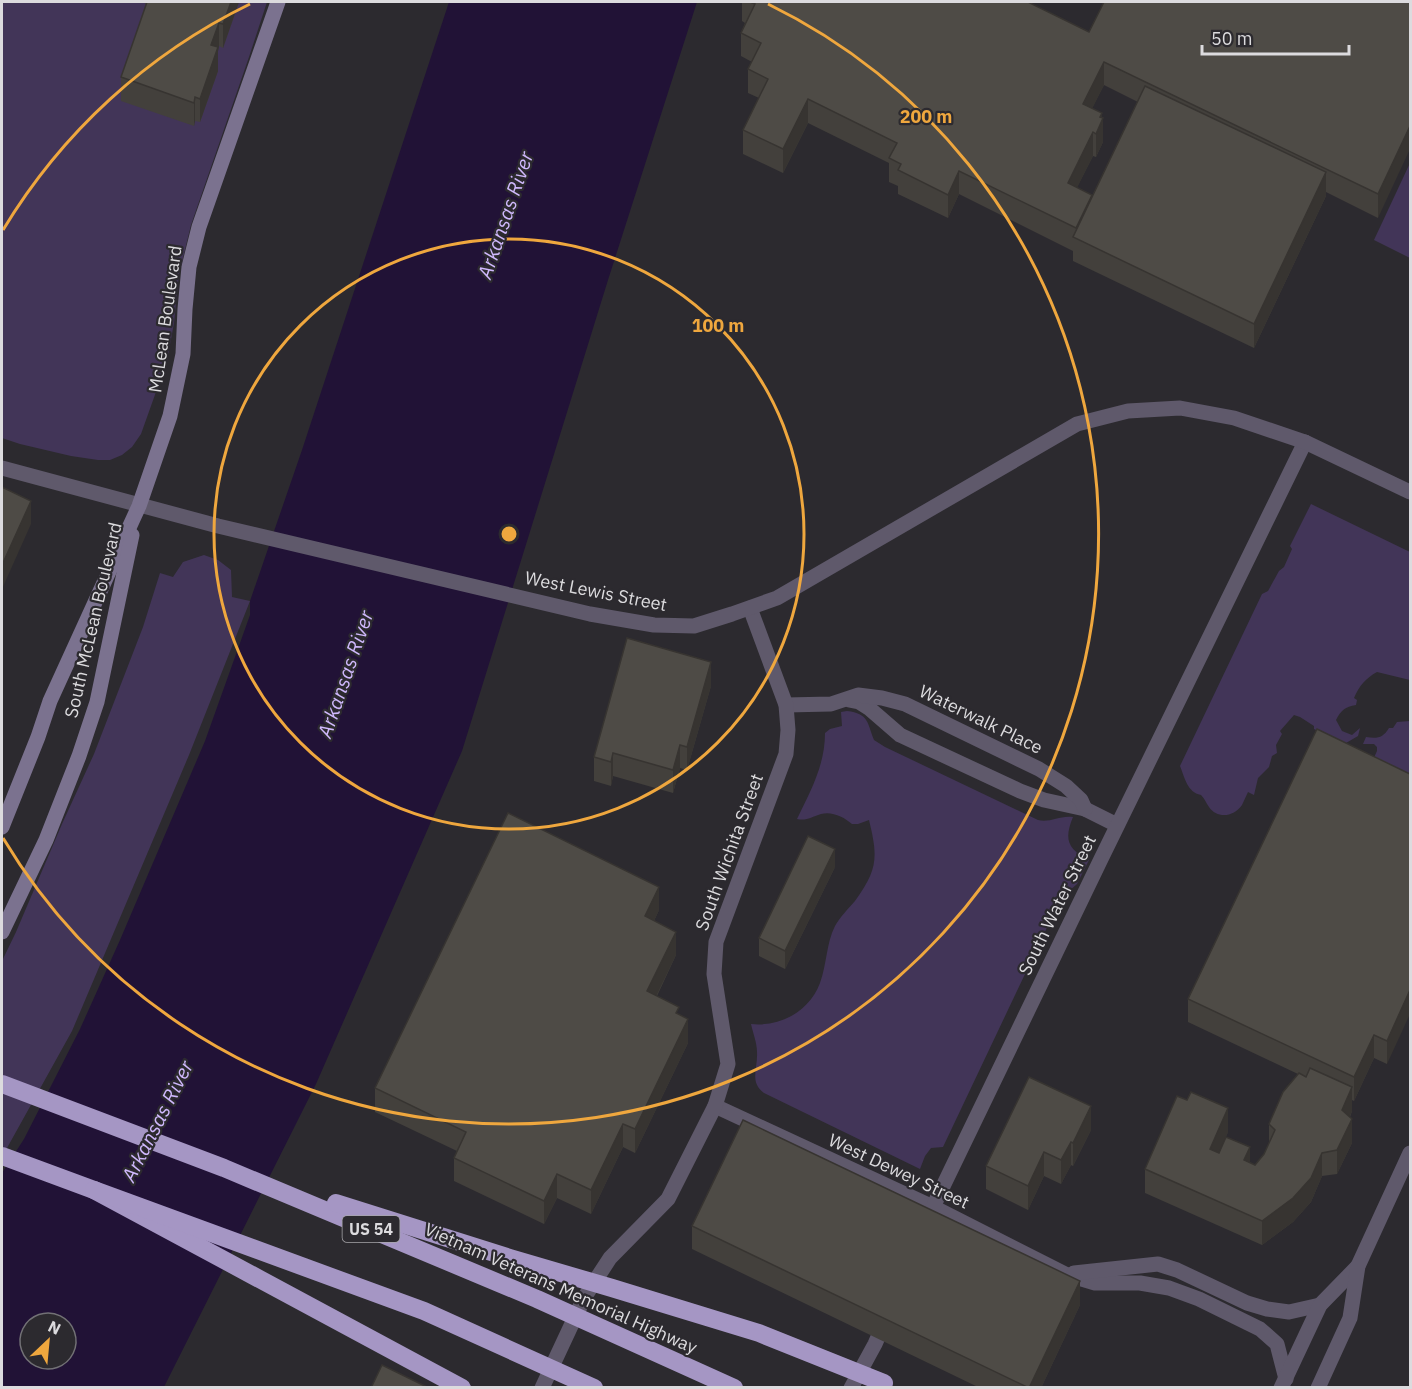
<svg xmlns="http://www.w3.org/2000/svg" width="1412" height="1389" font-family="'IBM Plex Sans',sans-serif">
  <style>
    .green { fill: #423558 }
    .water { fill: #211236; fill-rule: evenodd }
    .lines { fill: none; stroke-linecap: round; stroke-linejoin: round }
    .minor { stroke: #5f596b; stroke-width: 15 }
    .tertiary { stroke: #5f596b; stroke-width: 15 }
    .secondary { stroke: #7b728f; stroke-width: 15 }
    .motorway { stroke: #a596c4; stroke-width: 18 }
    .motorway-bridge { stroke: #a596c4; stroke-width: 18 }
    .wall { fill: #43403c; fill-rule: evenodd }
    .shaded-wall { fill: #373431 }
    .building { fill: #4e4b46; stroke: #373431; stroke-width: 1.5 }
    .ring { fill: none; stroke: #efa73e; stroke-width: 3 }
    .labels { text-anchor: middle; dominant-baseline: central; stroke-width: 4.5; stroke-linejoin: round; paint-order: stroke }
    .shield { fill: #2c2a2f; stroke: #a7a6aa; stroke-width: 1.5 }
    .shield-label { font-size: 16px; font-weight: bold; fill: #dcdbde }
    .street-label { font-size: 18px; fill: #dcdbde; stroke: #2c2a2f }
    .water-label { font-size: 20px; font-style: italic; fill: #cfb8fc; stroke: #2c2a2f }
    .centre { fill: #efa73e; stroke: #2c2a2f; stroke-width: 3 }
    .ring-label { font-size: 18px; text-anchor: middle; font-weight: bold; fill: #efa73e; stroke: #2c2a2f; stroke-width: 4.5; stroke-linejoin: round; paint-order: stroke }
  </style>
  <rect width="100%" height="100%" fill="#2c2a2f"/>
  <g class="green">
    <polygon points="2,2 267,2 249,57 191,225 179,274 174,323 167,361 141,434 132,447 122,455 110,460 98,460 71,456 20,444 2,438"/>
    <polygon points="1410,163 1410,258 1374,240"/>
    <path d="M1311,504L1410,552V680L1377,672C1366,678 1359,686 1354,698L1357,700L1356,705C1345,707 1341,710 1336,720L1342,731L1352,735L1360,728L1358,736L1346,743L1339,741L1314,729V726L1300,717L1294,715L1280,731L1282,734L1276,745L1277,753L1272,756L1269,767L1258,778L1254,795L1248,792C1246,796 1244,801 1242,805C1234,817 1217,819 1209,807C1206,803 1205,799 1201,795C1187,792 1185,778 1180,766L1262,594L1268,591L1279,571L1284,567L1292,549L1290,546Z"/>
    <polygon points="204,555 218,560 231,570 232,597 250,601 189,755 72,1031 2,1157 2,961 16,932 62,824 94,754 143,627 160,573 173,577 183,562"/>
    <path d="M847,711C869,714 867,722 874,740L885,747L1038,820C1050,823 1060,815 1073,817C1064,839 1067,849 1089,860L1077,884L1061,898L943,1147L931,1148L925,1156L920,1169L764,1093C749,1082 758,1069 757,1052C757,1043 753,1033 751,1024C780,1027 809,1012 820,983C827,964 826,944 835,926C840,917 848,909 855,901C878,869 878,857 869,820L858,824H852C844,817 832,811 821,814C811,817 807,821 797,819C811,790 825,765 825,733L830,729L842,726L841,712Z"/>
    <path d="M1410,721V791L1372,762L1377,751V747L1374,744H1363L1366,737C1377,739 1383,738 1389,728H1393L1397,722Z"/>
  </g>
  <path class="water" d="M449,2H697L608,280L462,751L316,1084L164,1387H2V1173L24,1139L80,1029L120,940L205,741L250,615V601L302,450ZM30,1323H66V1359H30Z"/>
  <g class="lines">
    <g class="minor">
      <polyline points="849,700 859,702 870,709 900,735 1020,791 1044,800 1085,809 1117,825"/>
      <polyline points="786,705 831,704 858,695 882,698 905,704 1039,769 1066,786 1081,800 1085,809"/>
      <polyline points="715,1106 933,1207 1065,1274 1095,1283 1140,1283 1169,1288 1199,1299 1260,1329 1277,1344 1286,1379"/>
      <polyline points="924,1230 933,1207 1101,859 1305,442"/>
      <polyline points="1074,1273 1158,1264 1177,1270 1247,1303 1267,1309 1289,1312 1320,1305"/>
      <polyline points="542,1388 584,1298 610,1258 668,1199 715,1106 728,1064 714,974 716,942 786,754 788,730 786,705 750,608"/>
      <polyline points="851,1388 875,1344 885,1321"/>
    </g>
    <g class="tertiary">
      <polyline points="2,468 218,526 590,614 654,625 694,626 732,614 777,598 1077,424 1128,411 1180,408 1234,418 1305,442 1410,492"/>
      <polyline points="1281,1388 1320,1305 1358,1266"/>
      <polyline points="1318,1388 1350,1318 1358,1266 1410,1153"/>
    </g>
    <g class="secondary">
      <polyline points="2,827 38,737 50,701 139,506 170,416 183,354 185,309 189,267 199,227 278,2"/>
      <polyline points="2,932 46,840 79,756 97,702 132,535"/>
    </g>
    <polyline class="motorway" points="2,1156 94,1190 462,1388"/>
    <g class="motorway-bridge">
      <polyline points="2,1084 224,1168 537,1299 734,1388"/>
      <polyline points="94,1190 424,1311 594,1388"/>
      <polyline points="336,1203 510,1258 612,1288 759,1333 884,1383"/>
    </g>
  </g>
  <g class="wall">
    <polygon points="144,2 239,2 223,48 219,46 218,51 218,71 200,122 195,121 194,126 121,101 121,77 147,4 144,3"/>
    <path d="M742,2H1028L1089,32L1410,2L1378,218L1326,192V196L1254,348L1073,261V251L959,194L948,218L898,194V186L889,182V163L808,123L783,173L743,154V130L759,98L748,93V69L752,62L741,56V33L745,23L742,21ZM1104,85L1138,102L1092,198L1077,187L1093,156L1096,157L1103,142L1102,118L1092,108Z"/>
    <polygon points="711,686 687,770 680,768 673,793 613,776 611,786 594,781 594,757"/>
    <polygon points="1410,774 1387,1064 1374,1058 1354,1101 1352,1100 1352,1111 1350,1117 1352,1143 1337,1174 1322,1176 1311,1202 1293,1222 1262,1245 1145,1193 1145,1169 1228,1132 1218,1153 1255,1165 1264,1154 1269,1144 1269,1124 1298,1074 1188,1022 1188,999"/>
    <polygon points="835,867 785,969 759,956 759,938"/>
    <polygon points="659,910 654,921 676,955 657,996 679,1015 688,1043 635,1153 623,1147 591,1214 557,1198 544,1224 454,1181 454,1158 457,1151 375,1112 375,1088"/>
    <polygon points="1091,1130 1073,1166 1071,1165 1061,1184 1044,1176 1028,1210 986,1189 986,1166"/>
    <polygon points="692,1226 1080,1305 1041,1388 980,1388 692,1249"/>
  </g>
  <g class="shaded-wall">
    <polygon points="231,2 239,2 223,48 223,24"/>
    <polygon points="219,23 219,46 218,51 218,71 200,122 200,99 211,45"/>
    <polygon points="1104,62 1104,85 1083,127 1083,104"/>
    <polygon points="195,97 195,121 194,126 194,103"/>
    <polygon points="808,99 808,123 783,173 783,149"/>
    <polygon points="1102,113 1102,121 1103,118 1103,142 1096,157 1096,134"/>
    <polygon points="1410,126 1410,149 1378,218 1378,194"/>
    <polygon points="1093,132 1093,156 1068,206 1068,183"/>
    <polygon points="959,171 959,194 948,218 948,195"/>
    <polygon points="1326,172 1326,196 1254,348 1254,324"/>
    <polygon points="1092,195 1092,218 1076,238 1076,228"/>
    <polygon points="31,501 31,524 2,589 2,565"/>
    <polygon points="711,662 711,686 687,770 687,747"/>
    <polygon points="680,745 680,768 673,793 673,770"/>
    <polygon points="613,753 613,776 611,786 611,762"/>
    <polygon points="835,849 835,867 785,969 785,951"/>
    <polygon points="659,887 659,910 645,940 645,916"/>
    <polygon points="676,932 676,955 647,1015 647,991"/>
    <polygon points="1410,990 1410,1014 1387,1064 1387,1041"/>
    <polygon points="688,1019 688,1043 635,1153 635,1129"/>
    <polygon points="1374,1035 1374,1058 1354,1101 1354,1077"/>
    <polygon points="1352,1087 1352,1111 1342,1134 1342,1110"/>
    <polygon points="1091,1106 1091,1130 1073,1166 1073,1143"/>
    <polygon points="1228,1108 1228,1132 1210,1173 1210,1149"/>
    <polygon points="1352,1119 1352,1143 1337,1174 1337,1150"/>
    <polygon points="623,1124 623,1147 591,1214 591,1190"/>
    <polygon points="1071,1142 1071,1165 1061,1184 1061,1160"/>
    <polygon points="1250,1147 1250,1171 1244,1160"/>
    <polygon points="1044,1152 1044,1176 1028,1210 1028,1186"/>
    <polygon points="1322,1153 1322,1176 1311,1202 1293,1222 1262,1245 1262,1221"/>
    <polygon points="557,1174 557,1198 544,1224 544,1201"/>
    <polygon points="1080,1281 1080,1305 1041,1388 1029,1388"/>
  </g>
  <g class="building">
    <polygon points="147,2 231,2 223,24 219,23 211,45 218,47 200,99 195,97 194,103 121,77"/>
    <polygon points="750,2 1028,2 1089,32 1104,2 1410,2 1410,126 1378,194 1104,62 1083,104 1102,113 1100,117 1103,118 1096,134 1093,132 1068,183 1092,195 1076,228 959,171 948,195 898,170 901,164 889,158 897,143 808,99 783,149 743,130 768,79 748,69 761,43 741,33 755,4"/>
    <polygon points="1145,86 1326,172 1254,324 1073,237"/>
    <polygon points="2,487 31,501 2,565"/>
    <polygon points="627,638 711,662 687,747 680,745 673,770 613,753 611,762 594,757"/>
    <polygon points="1317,729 1410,774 1410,990 1387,1041 1374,1035 1354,1077 1188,999"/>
    <polygon points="508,813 659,887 645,916 676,932 647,991 679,1007 676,1013 688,1019 635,1129 623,1124 591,1190 557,1174 544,1201 454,1158 466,1132 375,1088"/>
    <polygon points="808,836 835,849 785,951 759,938"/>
    <polygon points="1310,1068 1352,1087 1342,1110 1352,1119 1337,1150 1322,1153 1311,1178 1293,1198 1262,1221 1145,1169 1177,1096 1187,1100 1191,1092 1228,1108 1210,1149 1219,1153 1226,1137 1250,1147 1244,1160 1255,1165 1264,1154 1275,1130 1269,1124 1283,1092 1299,1073 1306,1077"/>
    <polygon points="1029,1077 1091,1106 1073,1143 1071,1142 1061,1160 1044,1152 1028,1186 986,1166"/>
    <polygon points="743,1120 1080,1281 1029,1388 692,1226"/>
    <polygon points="382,1365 429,1388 371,1388"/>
  </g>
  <g class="ring">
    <circle cx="509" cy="534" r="295"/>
    <path d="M3 230A590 590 0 0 1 250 4M768 4A590 590 0 1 1 3 838"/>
  </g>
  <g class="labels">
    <rect class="shield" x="342.5" y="1216" width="57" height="26" rx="4.5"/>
    <g class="shield-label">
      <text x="371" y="1229">US 54</text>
    </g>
    <g class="street-label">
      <text transform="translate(165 319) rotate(-82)">McLean Boulevard</text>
      <text transform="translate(596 591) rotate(11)">West Lewis Street</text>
      <text transform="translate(93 620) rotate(-77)">South McLean Boulevard</text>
      <text transform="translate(981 719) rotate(26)">Waterwalk Place</text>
      <text transform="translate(729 852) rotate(-70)">South Wichita Street</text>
      <text transform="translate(1057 905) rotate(-64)">South Water Street</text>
      <text transform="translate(899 1171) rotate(25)">West Dewey Street</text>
      <text transform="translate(561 1288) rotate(24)">Vietnam Veterans Memorial Highway</text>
    </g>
    <g class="water-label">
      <text transform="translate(505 215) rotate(-71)">Arkansas River</text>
      <text transform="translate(345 674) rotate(-71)">Arkansas River</text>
      <text transform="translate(157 1121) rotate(-63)">Arkansas River</text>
    </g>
  </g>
  <circle cx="509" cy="534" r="9" class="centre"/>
  <g class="ring-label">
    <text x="926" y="123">200 m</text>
    <text x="718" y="332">100 m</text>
  </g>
  <rect width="1412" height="1389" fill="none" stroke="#dcdbde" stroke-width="6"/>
  <g transform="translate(48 1341) rotate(26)"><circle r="28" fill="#2c2a2f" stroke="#727175" stroke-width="1.5"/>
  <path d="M0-4.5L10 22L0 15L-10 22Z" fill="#efa73e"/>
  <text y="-9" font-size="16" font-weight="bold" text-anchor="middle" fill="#dcdbde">N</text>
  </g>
  <path d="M1202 45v9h147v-9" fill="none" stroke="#dcdbde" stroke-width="3"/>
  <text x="1211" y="45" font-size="18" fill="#dcdbde" stroke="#2c2a2f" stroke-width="4.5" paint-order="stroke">50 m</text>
</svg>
